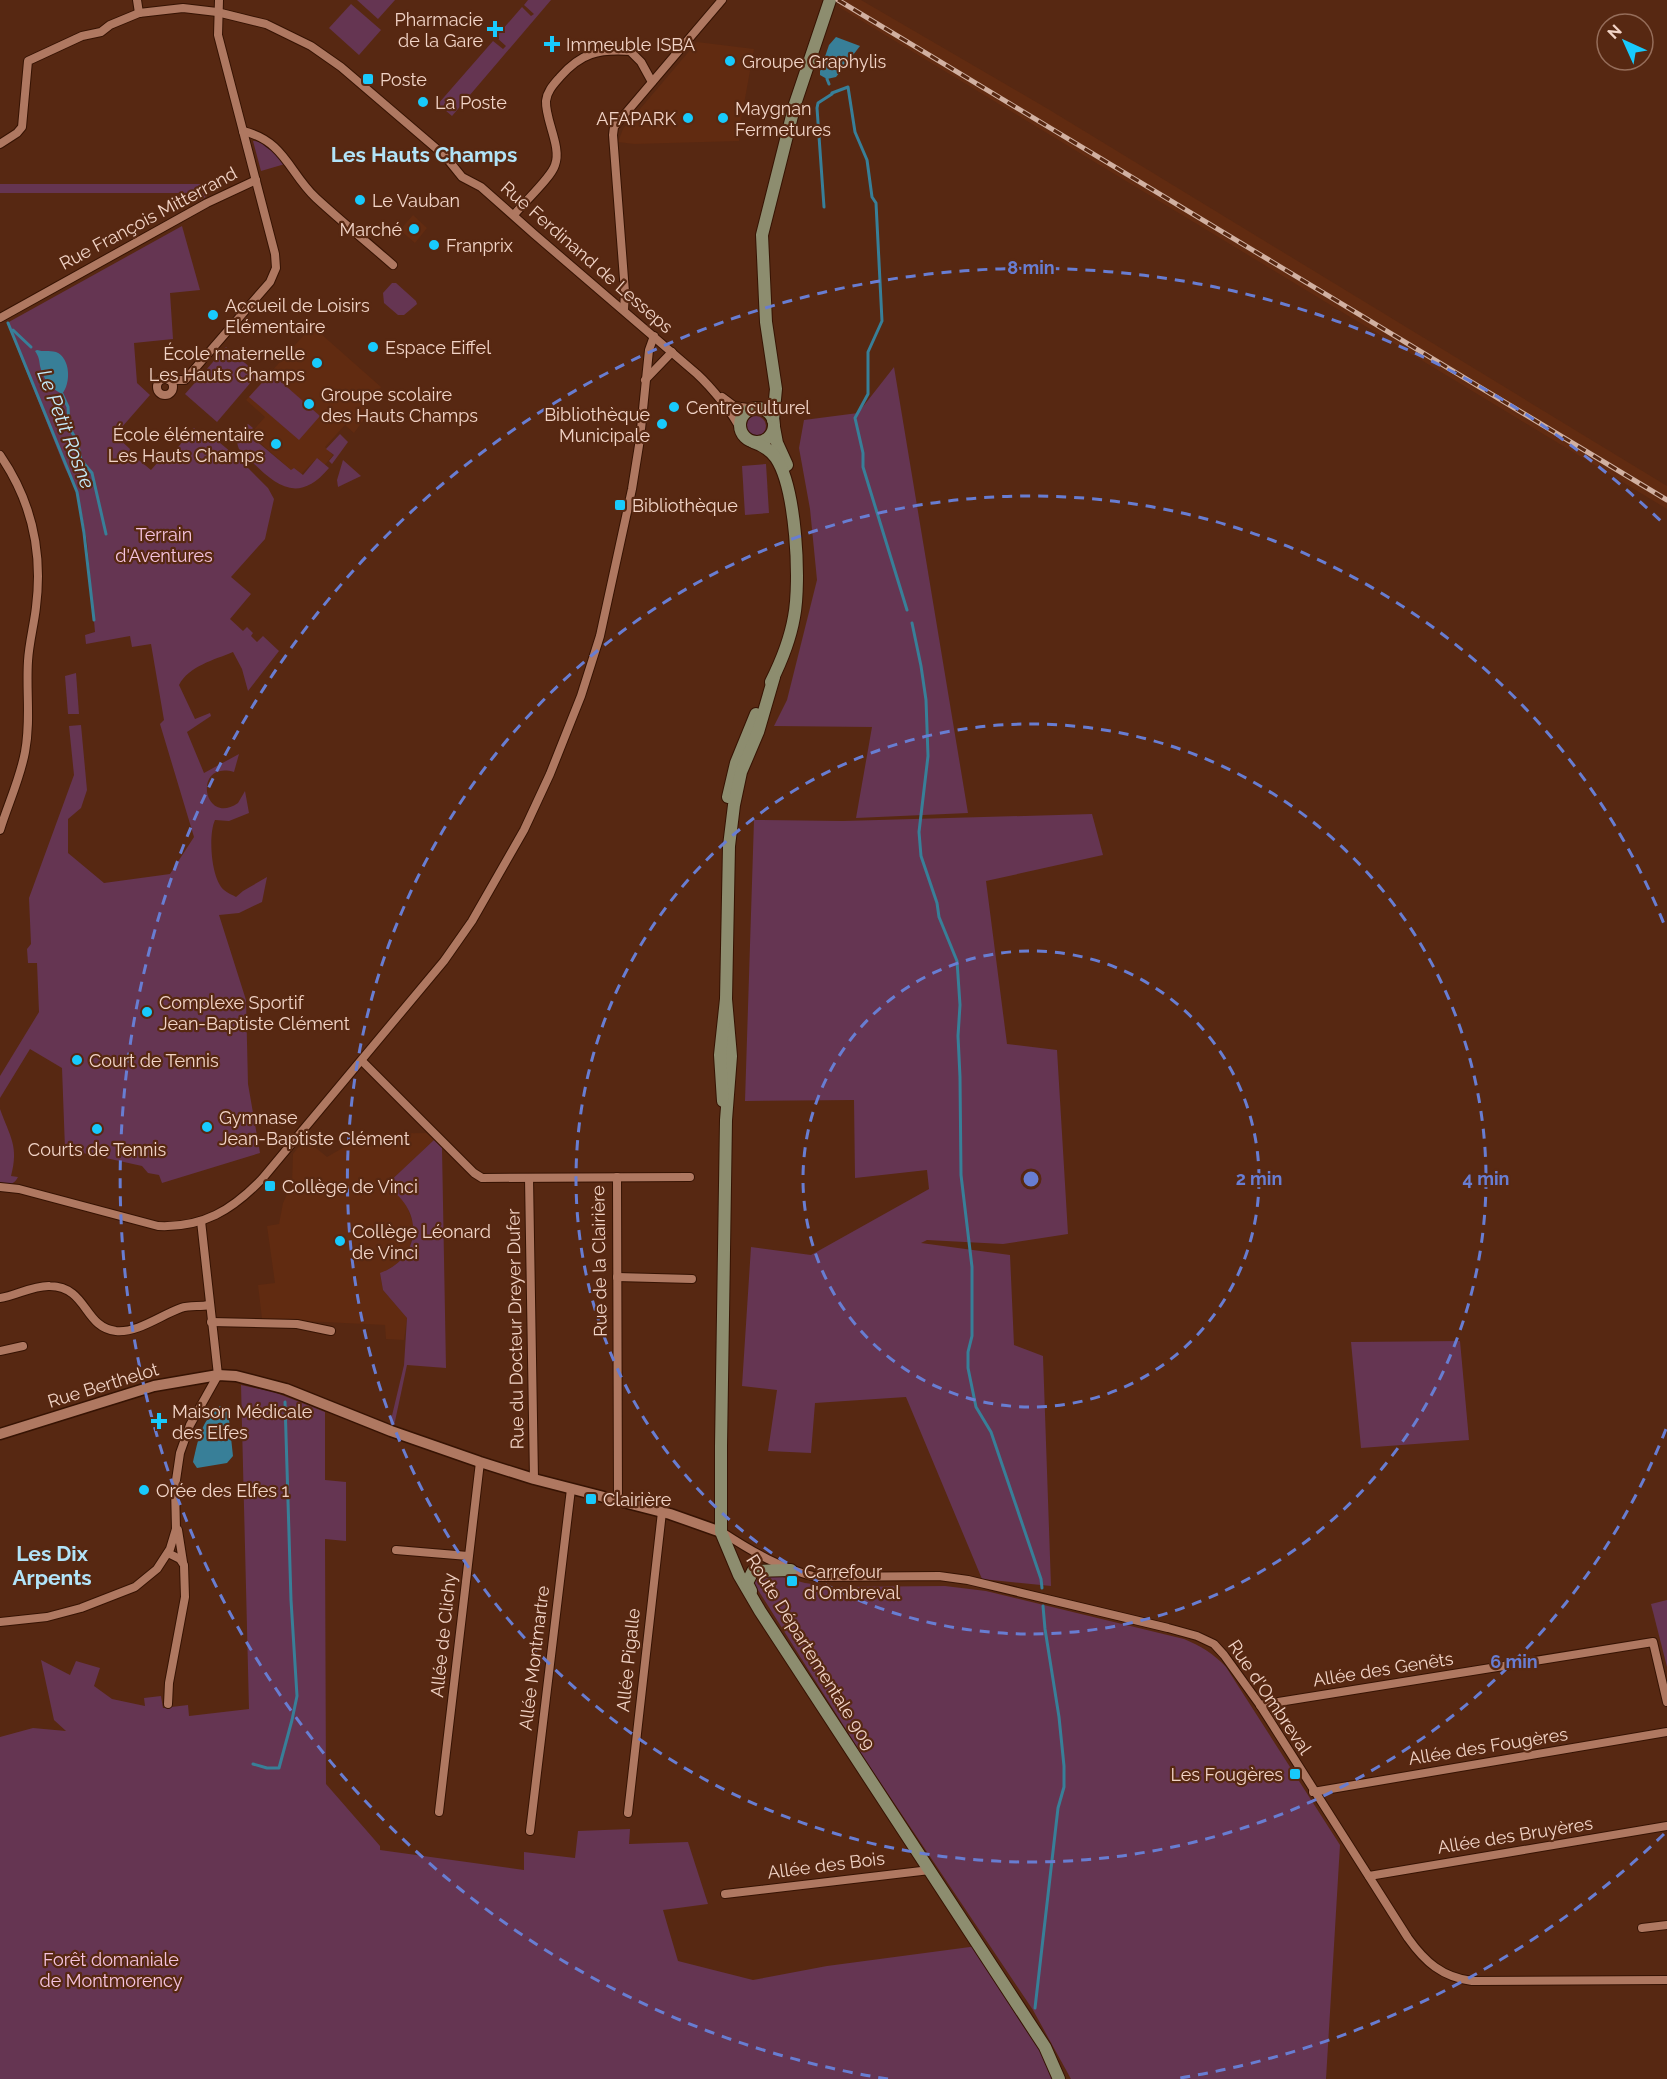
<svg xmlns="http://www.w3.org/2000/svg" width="1667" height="2079" font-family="Raleway,sans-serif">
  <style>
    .built { fill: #612b11 }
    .green { fill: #653552 }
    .water { fill: #387f98 }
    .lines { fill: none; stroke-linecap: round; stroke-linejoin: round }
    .stream { stroke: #387f98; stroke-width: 3 }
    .minor-casing { stroke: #361303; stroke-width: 10 }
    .tertiary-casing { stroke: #361303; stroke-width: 13 }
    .secondary-casing { stroke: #361303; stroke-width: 14 }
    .minor { stroke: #af7861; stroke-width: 8 }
    .tertiary { stroke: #af7861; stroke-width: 10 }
    .secondary { stroke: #8d8d6f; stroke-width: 12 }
    .rail-casing { stroke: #d1b0a1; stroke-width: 5 }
    .rail { stroke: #572812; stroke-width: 3; stroke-dasharray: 9; stroke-linecap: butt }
    .ring { fill: none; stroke: #687dd2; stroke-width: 3; stroke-dasharray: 10 8 }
    .poi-dot { fill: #18cafc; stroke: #572812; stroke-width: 2 }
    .labels { text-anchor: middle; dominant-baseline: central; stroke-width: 4.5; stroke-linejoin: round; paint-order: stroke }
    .poi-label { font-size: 18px; fill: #f2d4c7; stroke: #572812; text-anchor: start }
    .street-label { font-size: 18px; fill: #f2d4c7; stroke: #572812 }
    .park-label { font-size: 18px; fill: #f5c3df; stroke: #572812 }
    .water-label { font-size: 20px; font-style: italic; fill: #c5ebfa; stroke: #572812 }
    .quarter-label { font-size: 21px; font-weight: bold; fill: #b1e4f9; stroke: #572812 }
    .centre { fill: #687dd2; stroke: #572812; stroke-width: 3 }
    .ring-label { font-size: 18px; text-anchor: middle; font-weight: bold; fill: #687dd2; stroke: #572812; stroke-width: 4.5; stroke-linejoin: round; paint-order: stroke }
  </style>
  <rect width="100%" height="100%" fill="#572812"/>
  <g class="built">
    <polygon points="842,0 861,0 1048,109 1667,486 1667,509 839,7"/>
    <polygon points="697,42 754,49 740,126 739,141 634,144 618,142 623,129"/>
    <polygon points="413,215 427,228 415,243 400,230"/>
    <polygon points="312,326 381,387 365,407 370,411 354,433 345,425 325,447 333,455 324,466 315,460 301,474 294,468 292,471 250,434 265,417 246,400"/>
    <polygon points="426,1133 434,1140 386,1185 396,1192 406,1204 413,1223 410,1246 404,1257 394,1266 380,1274 383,1290 407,1318 404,1340 386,1339 385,1325 262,1319 258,1285 275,1283 267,1226 279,1224 283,1203 292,1184 293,1154 305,1139 327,1157 367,1134"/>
  </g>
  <g class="green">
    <polygon points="357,0 395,0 378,19"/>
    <polygon points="528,0 551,0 452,116 438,104 493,41 503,49 506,46 496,37 522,7 531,16 534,14 524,5"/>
    <polygon points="351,4 381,30 359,55 329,28"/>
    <path d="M253,141C265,141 277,155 285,164L261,171Z"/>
    <polygon points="0,184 204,184 199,192 210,194 201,200 198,193 0,193"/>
    <path d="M182,226L200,290L170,293L173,339L134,343L137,383L150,395L115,435L130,449L129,452L151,470L165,454L169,458L194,428L203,436L207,432L238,458L268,488L274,499L265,539L231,577L251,594L230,619L243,631L247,627L253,633L251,636L257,642L263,636L279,651L248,691L242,669L233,652C214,660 189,666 179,685L195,719L210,713L211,716L187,732L204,773L239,754L234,772C192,760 203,827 238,803L245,791L249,813L229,821L215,820C208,835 211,879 224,890C227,893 233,895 236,897L243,891L267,877L262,902L239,913L219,915L246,1000L248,1084L260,1153L162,1183L159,1175L148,1173L142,1166L65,1149L62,1068L30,1049L0,1098V1076L39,1012L37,963H28L27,949L31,944L29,898L74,775L69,726L81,725L87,790L81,808L68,819V853L104,883L170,874L194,837L160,724L164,720L151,644L132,647L130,636L86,644L85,635L95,632L87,542L78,494L65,468L7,323Z"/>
    <polygon points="392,283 396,283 416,301 417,304 404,315 398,315 384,303 383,293"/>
    <polygon points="226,347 258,374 217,422 185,394"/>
    <polygon points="894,367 968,813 856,818 872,727 774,726 787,700 817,580 810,509 799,448 804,420 858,413"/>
    <polygon points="271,373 320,416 299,440 249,397"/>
    <circle cx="756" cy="426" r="10"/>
    <path d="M248,424L253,428L248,434L291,470L294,468L303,475L317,458L329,468C293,511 268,477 239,449C234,437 240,433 248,424Z"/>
    <polygon points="340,434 348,442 332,464 329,461 334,455 326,449"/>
    <polygon points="343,460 361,476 338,487 337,480"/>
    <polygon points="766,464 769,513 745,515 742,466"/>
    <polygon points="76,673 79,714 68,714 65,676"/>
    <polygon points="1092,814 1103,855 986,881 1007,1044 1057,1050 1068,1234 1003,1244 927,1240 921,1243 1010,1255 1014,1345 1043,1356 1051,1586 982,1579 906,1397 815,1403 811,1453 768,1451 777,1390 742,1386 751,1247 811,1255 929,1189 927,1170 855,1178 854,1100 745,1101 754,820 843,821"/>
    <path d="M0,1109C10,1137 19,1146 11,1176L18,1177C14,1185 8,1185 0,1184Z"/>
    <path d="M434,1140L442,1148L446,1368L407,1365L394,1426L390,1424L404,1365L407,1318L383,1290L380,1273C423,1257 424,1208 385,1186Z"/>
    <polygon points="1460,1341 1469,1440 1361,1448 1351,1342"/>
    <polygon points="241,1385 274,1392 325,1412 325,1480 346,1482 346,1541 325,1539 326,1784 380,1846 380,1850 524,1870 524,1852 575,1858 578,1831 630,1829 629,1844 688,1842 708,1904 663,1910 678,1961 753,1980 827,1966 985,1945 1059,2079 0,2079 0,1737 33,1728 66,1731 54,1720 41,1660 70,1675 76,1661 100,1668 94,1686 112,1699 145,1706 144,1698 161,1696 163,1708 188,1705 189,1716 249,1709"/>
    <path d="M764,1572L805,1583L834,1587L945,1586L986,1591L1184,1639C1201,1646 1214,1654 1226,1667L1340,1845L1326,2079H1071L1033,2010L864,1758L753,1582L756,1577Z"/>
    <polygon points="1667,1600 1667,1667 1651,1604"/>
  </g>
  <g class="water">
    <polygon points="836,37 860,46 836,77 827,79 820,75 820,71 829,45"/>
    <path d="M37,350C43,352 49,350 56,352C71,358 71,384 62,394C50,388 43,379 40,366C39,359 39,357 35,351Z"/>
    <path d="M220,1406H224L228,1410L233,1456L227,1463L197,1468L193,1462C198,1441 201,1420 220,1406Z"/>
  </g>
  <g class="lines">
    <g class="stream">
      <polyline points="827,79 829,84"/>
      <polyline points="832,93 848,87 855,132 867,160 872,197 876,203 882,321 868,352 868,394 855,418 863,453 863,467 907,610"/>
      <polyline points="824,207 817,108 818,103 832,94"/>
      <polyline points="8,323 77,492 84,533 94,620"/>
      <polyline points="13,330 31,347"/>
      <polyline points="62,394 68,407 69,427 77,441 81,460 92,473 106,534"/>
      <polyline points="912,623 921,666 926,700 928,756 919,832 921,856 937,903 939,917 957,961 960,1005 958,1036 960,1077 961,1175 972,1267 972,1336 968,1352 968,1368 976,1407 991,1432 1041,1579 1042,1588"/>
      <polyline points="253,1764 267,1768 279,1768 292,1720 297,1696 291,1600 285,1402"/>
      <polyline points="1035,2008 1058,1808 1064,1787 1064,1766 1059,1717 1045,1629 1043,1606"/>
    </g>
    <g class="minor-casing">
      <g id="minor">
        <polyline points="137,0 139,13"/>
        <path d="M243,131C285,141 289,173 316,198C341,221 368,243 393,265"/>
        <path d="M0,144L17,133L22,127L28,61L82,36L101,32L110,25L139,13L183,8L217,12L266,24L311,46L341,67L445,156L462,177L481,187L534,234L697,374C710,386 734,414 741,431"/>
        <path d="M514,215C524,202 551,178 555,165C562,147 545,120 546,101C547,91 554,84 560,77C581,53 598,49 630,51L641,62L652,82"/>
        <polyline points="624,310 625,292 613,135 614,127 722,0"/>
        <polyline points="0,318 207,203 256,180"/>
        <circle cx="165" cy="387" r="8"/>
        <polyline points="169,380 185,380 270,282 276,268 275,254 218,35 219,0"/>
        <polyline points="645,380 672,352"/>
        <polyline points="722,397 734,406 754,409"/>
        <path d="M0,455C31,500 43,552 36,607C34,625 29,643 28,661C26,692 31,721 25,752C20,779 8,804 0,830"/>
        <polyline points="362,1061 474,1173 482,1178 690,1177"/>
        <polyline points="617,1177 618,1501"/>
        <polyline points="529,1178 534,1479"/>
        <path d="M0,1187L19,1189L158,1226C203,1228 232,1210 262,1179L444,961L472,921L524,830L550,774L581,696L600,636L632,489L640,439L649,350L654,336"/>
        <polyline points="617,1277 692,1279"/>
        <path d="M0,1298C16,1296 33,1285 50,1286C88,1287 83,1327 116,1331C138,1333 161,1315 181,1308C190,1305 200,1307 209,1305"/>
        <polyline points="211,1322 297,1324 331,1331"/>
        <polyline points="0,1351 23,1346"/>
        <polyline points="178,1530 183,1562"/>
        <path d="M722,1532C751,1551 783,1570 817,1577L939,1576L968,1580L1168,1628L1197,1636L1214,1644L1224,1655L1260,1705L1408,1938C1425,1962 1442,1977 1472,1981L1667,1980"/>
        <polyline points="396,1550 468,1556"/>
        <polyline points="0,1622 47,1617 81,1608 135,1587 157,1569 170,1549 176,1529 175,1487 180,1453 190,1425 218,1375 201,1221"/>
        <polyline points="168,1704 169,1683 185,1597 184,1565 180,1559 168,1553"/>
        <polyline points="1260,1705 1653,1642 1667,1702"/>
        <polyline points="1313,1792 1667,1732"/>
        <polyline points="439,1812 480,1462"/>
        <polyline points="628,1813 662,1512"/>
        <polyline points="530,1831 571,1489"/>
        <polyline points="1369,1876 1667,1826"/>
        <polyline points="725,1894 930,1870"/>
        <polyline points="1642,1928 1667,1925"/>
      </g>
    </g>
    <g class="tertiary-casing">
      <polyline id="tertiary" points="0,1434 154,1386 218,1375 236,1376 286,1389 391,1431 480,1462 534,1479 670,1514 721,1532"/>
    </g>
    <g class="secondary-casing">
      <g id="secondary">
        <circle cx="757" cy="425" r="17"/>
        <polyline points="773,420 776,389 766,322 762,235 795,104 830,0"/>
        <polyline points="774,427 777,443 787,465"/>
        <path d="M753,442C763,445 770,450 776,458C796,488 801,581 794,617C790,640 781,662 771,682"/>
        <polyline points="728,797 736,763 756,714"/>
        <polyline points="726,999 731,1056 726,1120 721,1446 721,1532 739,1575 760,1611 1045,2047 1059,2079"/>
        <polyline points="723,1101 720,1055 726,999 729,846 734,805 741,772 758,732 774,677"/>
        <polyline points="751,1591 747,1583 753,1571 791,1570"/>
      </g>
    </g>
    <use href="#minor" class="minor"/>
    <use href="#tertiary" class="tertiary"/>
    <use href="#secondary" class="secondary"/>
    <g class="rail-casing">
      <polyline id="rail" points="838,0 1667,500"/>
    </g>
    <use href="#rail" class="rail"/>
  </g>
  <g class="ring">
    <circle cx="1031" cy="1179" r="228"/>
    <circle cx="1031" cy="1179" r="455"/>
    <path d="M1666 1429A683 683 0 1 1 1666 929"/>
    <path d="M1664 1834A911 911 0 0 1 1174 2079M888 2079A911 911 0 1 1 1664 524"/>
  </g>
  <g class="poi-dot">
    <path d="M492 20h6v6h6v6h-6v6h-6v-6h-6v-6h6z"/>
    <path d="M549 35h6v6h6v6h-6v6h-6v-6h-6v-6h6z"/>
    <circle cx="730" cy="61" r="6"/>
    <rect x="362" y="73" width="12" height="12" rx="3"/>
    <circle cx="423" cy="102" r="6"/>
    <circle cx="688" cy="118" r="6"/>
    <circle cx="723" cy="118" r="6"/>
    <circle cx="360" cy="200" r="6"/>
    <circle cx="414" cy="229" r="6"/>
    <circle cx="434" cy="245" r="6"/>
    <circle cx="213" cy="315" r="6"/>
    <circle cx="373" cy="347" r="6"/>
    <circle cx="317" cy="363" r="6"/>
    <circle cx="309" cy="404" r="6"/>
    <circle cx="674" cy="407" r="6"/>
    <circle cx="662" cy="424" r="6"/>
    <circle cx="276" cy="444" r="6"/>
    <rect x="614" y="499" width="12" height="12" rx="3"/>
    <circle cx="147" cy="1012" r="6"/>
    <circle cx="77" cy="1060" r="6"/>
    <circle cx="207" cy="1127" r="6"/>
    <circle cx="97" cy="1129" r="6"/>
    <rect x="264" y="1180" width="12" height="12" rx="3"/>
    <circle cx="340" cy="1241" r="6"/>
    <path d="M156 1412h6v6h6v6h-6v6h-6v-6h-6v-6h6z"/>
    <circle cx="144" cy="1490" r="6"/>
    <rect x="585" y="1493" width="12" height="12" rx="3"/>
    <rect x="786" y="1575" width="12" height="12" rx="3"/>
    <rect x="1289" y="1768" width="12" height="12" rx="3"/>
  </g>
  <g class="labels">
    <g class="poi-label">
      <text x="483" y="19" text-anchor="end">Pharmacie<tspan x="483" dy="21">de la Gare</tspan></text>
      <text x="566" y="44">Immeuble ISBA</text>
      <text x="742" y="61">Groupe Graphylis</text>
      <text x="380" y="79">Poste</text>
      <text x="435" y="102">La Poste</text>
      <text x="735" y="108">Maygnan<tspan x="735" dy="21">Fermetures</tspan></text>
      <text x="676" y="118" text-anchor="end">AFAPARK</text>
      <text x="372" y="200">Le Vauban</text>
      <text x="402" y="229" text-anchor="end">Marché</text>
      <text x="446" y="245">Franprix</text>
      <text x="225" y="305">Accueil de Loisirs<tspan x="225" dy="21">Elémentaire</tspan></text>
      <text x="385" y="347">Espace Eiffel</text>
      <text x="305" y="353" text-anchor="end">École maternelle<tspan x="305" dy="21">Les Hauts Champs</tspan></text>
      <text x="321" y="394">Groupe scolaire<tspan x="321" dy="21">des Hauts Champs</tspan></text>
      <text x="686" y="407">Centre culturel</text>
      <text x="650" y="414" text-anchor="end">Bibliothèque<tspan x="650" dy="21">Municipale</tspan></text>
      <text x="264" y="434" text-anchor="end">École élémentaire<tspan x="264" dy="21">Les Hauts Champs</tspan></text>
      <text x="632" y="505">Bibliothèque</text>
      <text x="159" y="1002">Complexe Sportif<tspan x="159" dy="21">Jean-Baptiste Clément</tspan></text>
      <text x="89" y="1060">Court de Tennis</text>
      <text x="219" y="1117">Gymnase<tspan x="219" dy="21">Jean-Baptiste Clément</tspan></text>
      <text x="97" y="1149" text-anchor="middle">Courts de Tennis</text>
      <text x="282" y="1186">Collège de Vinci</text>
      <text x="352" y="1231">Collège Léonard<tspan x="352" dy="21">de Vinci</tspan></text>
      <text x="172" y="1411">Maison Médicale<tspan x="172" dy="21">des Elfes</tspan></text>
      <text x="156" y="1490">Orée des Elfes 1</text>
      <text x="603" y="1499">Clairière</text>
      <text x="804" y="1571">Carrefour<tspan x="804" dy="21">d'Ombreval</tspan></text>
      <text x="1283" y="1774" text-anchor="end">Les Fougères</text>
    </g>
    <g class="street-label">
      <text transform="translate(148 218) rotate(-28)">Rue François Mitterrand</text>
      <text transform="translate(587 257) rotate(41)">Rue Ferdinand de Lesseps</text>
      <text transform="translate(599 1261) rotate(-91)">Rue de la Clairière</text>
      <text transform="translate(515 1329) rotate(-91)">Rue du Docteur Dreyer Dufer</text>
      <text transform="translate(103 1385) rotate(-17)">Rue Berthelot</text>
      <text transform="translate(443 1635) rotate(-84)">Allée de Clichy</text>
      <text transform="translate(811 1652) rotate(58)">Route Départementale 909</text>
      <text transform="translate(534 1658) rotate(-83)">Allée Montmartre</text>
      <text transform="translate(628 1660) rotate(-84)">Allée Pigalle</text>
      <text transform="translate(1383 1669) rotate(-9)">Allée des Genêts</text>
      <text transform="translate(1270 1697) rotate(56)">Rue d'Ombreval</text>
      <text transform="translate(1488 1746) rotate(-9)">Allée des Fougères</text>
      <text transform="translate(1515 1835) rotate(-9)">Allée des Bruyères</text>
      <text transform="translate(826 1865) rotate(-7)">Allée des Bois</text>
    </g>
    <g class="park-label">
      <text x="164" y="534">Terrain<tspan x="164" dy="21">d'Aventures</tspan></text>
      <text x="111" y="1959">Forêt domaniale<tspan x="111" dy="21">de Montmorency</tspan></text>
    </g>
    <g class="water-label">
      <text transform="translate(66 429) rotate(69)">Le Petit Rosne</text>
    </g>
    <g class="quarter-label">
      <text x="424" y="154">Les Hauts Champs</text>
      <text x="52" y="1553">Les Dix<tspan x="52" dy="24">Arpents</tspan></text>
    </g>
  </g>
  <circle cx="1031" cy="1179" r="9" class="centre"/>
  <g class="ring-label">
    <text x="1031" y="274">8 min</text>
    <text x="1259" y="1185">2 min</text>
    <text x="1486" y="1185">4 min</text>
    <text x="1514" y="1668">6 min</text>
  </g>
  <g transform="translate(1625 42) rotate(315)"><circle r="28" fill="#572812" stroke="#956d5a" stroke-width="1.5"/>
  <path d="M0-4.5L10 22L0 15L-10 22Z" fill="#18cafc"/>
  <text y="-9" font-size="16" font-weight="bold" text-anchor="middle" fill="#f2d4c7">N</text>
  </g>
</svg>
